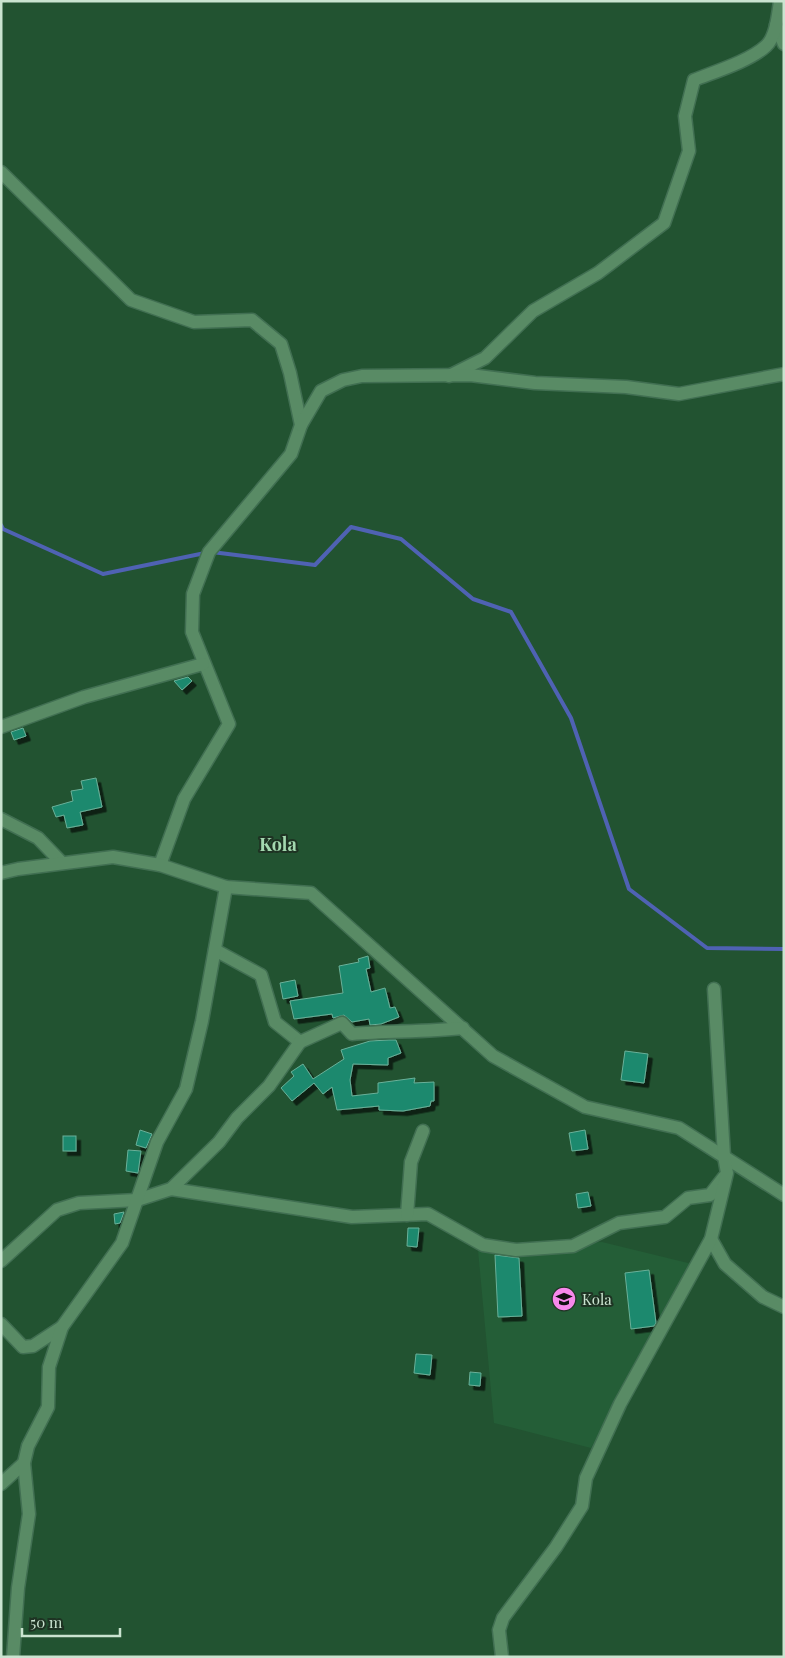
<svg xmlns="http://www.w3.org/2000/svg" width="785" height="1658" font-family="'Playfair Display',serif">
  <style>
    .built { fill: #245e37 }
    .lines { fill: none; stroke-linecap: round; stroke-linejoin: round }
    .stream { stroke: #4f62b3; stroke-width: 4 }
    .building { fill: #1a896e; stroke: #6ab099; filter: url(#shadow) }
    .minor-casing { stroke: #416f52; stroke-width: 15 }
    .minor { stroke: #598b65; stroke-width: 12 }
    .labels { text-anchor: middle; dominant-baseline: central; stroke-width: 4; stroke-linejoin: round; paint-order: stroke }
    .poi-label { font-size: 15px; fill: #cae4d0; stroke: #1e3323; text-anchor: start }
    .quarter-label { font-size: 18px; font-weight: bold; fill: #a3d8af; stroke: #1e3323 }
  </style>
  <defs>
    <filter id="shadow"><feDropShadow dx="4.5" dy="4.5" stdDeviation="0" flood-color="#0009"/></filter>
  </defs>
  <rect width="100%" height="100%" fill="#225331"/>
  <polygon class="built" points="602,1242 692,1264 591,1448 494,1423 478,1250"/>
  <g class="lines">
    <g class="stream">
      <polyline points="1,525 3,529 103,574 205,553"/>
      <polyline points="212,552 315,565 351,527 401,539 473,599 511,612 571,718 629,889 707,948 784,949"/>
    </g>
  </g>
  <g class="building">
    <polygon points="188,677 192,681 182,690 174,681"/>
    <polygon points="23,728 26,736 14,740 11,732"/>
    <polygon points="96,778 102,807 80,812 83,825 67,828 64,815 56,817 52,807 73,801 71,791 83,789 81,781"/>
    <polygon points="368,956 370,968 366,969 371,992 385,988 390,1008 395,1007 399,1017 381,1024 370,1025 369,1019 352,1022 344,1015 333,1018 332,1014 294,1019 290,1001 343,993 339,966 359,962 358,959"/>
    <polygon points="295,980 298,996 283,999 280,983"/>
    <polygon points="389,1040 396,1040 401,1053 388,1058 388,1065 353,1064 350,1080 352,1096 378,1093 378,1083 415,1078 414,1083 434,1082 434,1101 431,1101 430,1106 403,1111 379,1110 379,1106 337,1110 332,1087 323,1094 314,1083 292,1101 281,1088 294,1076 291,1072 303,1064 313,1079 344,1059 341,1050 370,1041"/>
    <polygon points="625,1051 648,1054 644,1083 621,1080"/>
    <polygon points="140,1130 152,1134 146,1148 136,1145"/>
    <polygon points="585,1130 588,1149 572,1151 569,1133"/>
    <rect x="63" y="1136" width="13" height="15"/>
    <polygon points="128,1150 141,1151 138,1173 126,1171"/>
    <polygon points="588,1192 591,1206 578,1208 576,1194"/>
    <polygon points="124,1212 120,1223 115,1224 114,1214"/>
    <polygon points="408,1228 419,1228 417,1247 407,1246"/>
    <polygon points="495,1255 519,1258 522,1316 498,1317"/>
    <polygon points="649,1270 656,1323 654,1326 631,1329 625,1273"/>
    <polygon points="416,1354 432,1355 430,1375 414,1373"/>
    <polygon points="470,1372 481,1373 480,1386 469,1385"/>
  </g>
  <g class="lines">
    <g class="minor-casing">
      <g id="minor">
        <polyline points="776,25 784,44"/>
        <polyline points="1,172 131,300 194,322 252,320 281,344 290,373 301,425 291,454 209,552 193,594 192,632 229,724 184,799 160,865"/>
        <path d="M449,376L485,358L533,311L598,273L664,223L689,151L685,116L694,80C714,72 750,61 766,46C776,37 778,15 780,1"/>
        <polyline points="301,425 321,391 343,380 362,376 470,375 535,383 626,387 679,394 784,374"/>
        <polyline points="1,727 84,697 203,664"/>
        <polyline points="1,819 38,838 62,863"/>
        <polyline points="1,873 18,869 113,857 160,865 226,887 311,893 493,1056 585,1107 679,1128 784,1195"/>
        <path d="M215,950L261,975L275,1022L300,1042L342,1023L352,1034C389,1031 426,1032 463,1028"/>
        <polyline points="171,1189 352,1217 428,1214 483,1245 516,1250 573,1246 619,1223 665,1217 688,1198 710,1195 724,1177"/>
        <polyline points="407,1215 411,1162 423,1131"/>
        <polyline points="711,1239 725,1264 763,1297 784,1307"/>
        <polyline points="1,1261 57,1210 79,1203 137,1200 171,1189 219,1142 237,1118 269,1086 300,1042"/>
        <polyline points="1,1324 23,1347 33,1346 62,1327"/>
        <polyline points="1,1484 24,1463"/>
        <polyline points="13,1657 18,1588 29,1514 24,1463 28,1446 48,1407 49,1367 62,1327 122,1243 157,1142 186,1089 202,1021 226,887"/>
        <polyline points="502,1657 499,1630 503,1618 556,1547 582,1506 586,1478 620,1404 711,1239 727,1173 724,1156 714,989"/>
      </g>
    </g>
    <use href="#minor" class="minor"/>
  </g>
  <defs>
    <g id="school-disc" transform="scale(1.25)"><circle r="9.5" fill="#f788eb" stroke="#1e3323"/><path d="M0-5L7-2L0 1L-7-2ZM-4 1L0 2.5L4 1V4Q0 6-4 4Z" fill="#111"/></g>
  </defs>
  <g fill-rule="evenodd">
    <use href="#school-disc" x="564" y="1299"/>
  </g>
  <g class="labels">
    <g class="poi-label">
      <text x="582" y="1299">Kola</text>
    </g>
    <g class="quarter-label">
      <text x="278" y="844">Kola</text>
    </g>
  </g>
  <rect width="785" height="1658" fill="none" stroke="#cae4d0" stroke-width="5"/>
  <path d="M22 1628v8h98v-8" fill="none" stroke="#cae4d0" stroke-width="2.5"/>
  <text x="30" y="1628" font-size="15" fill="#cae4d0" stroke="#1e3323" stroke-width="4" paint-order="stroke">50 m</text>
</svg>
